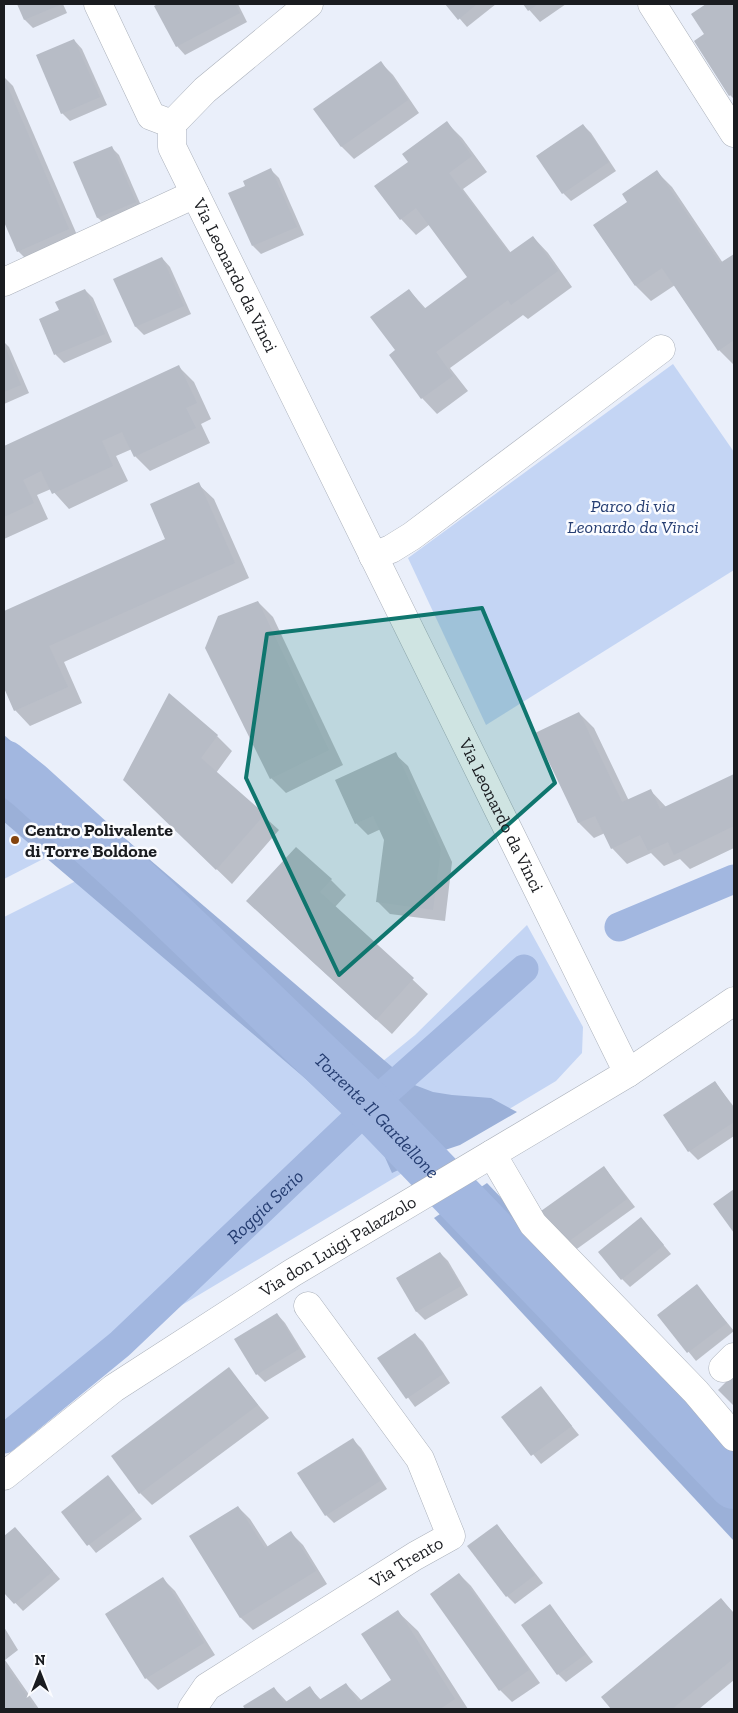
<svg xmlns="http://www.w3.org/2000/svg" width="738" height="1713" font-family="'Zilla Slab',serif">
  <style>
    .green { fill: #c4d5f4 }
    .forest { fill: #9bb0d8 }
    .shadow { fill: #0003 }
    .lines { fill: none; stroke-linecap: round; stroke-linejoin: round }
    .canal { stroke: #a2b7e0; stroke-width: 29 }
    .river { stroke: #a2b7e0; stroke-width: 50 }
    .building { fill: #b7bcc6 }
    .street-casing { stroke: #abb1bb; stroke-width: 29 }
    .secondary-casing { stroke: #abb1bb; stroke-width: 29 }
    .street { stroke: #fff; stroke-width: 28 }
    .secondary { stroke: #fff; stroke-width: 28 }
    .marked { fill: #0f766e; fill-opacity: 0.2; stroke: #0f766e; stroke-width: 4; stroke-linejoin: round }
    .poi-dot { fill: #84430d; stroke: #fbfcff; stroke-width: 2 }
    .labels { text-anchor: middle; dominant-baseline: central; stroke-width: 5; stroke-linejoin: round; paint-order: stroke }
    .street-label { font-size: 18px; fill: #1a1c20; stroke: #fbfcff }
    .park-label { font-size: 18px; font-style: italic; fill: #263e72; stroke: #fbfcff }
    .poi-label { font-size: 18px; font-weight: bold; fill: #1a1c20; stroke: #fbfcff; text-anchor: start }
    .water-label { font-size: 19px; font-style: italic; fill: #253d71; stroke: #fbfcff }
  </style>
  <rect width="100%" height="100%" fill="#eaeffa"/>
  <g class="green">
    <polygon points="673,364 734,452 734,570 486,725 408,558"/>
    <polygon points="4,822 47,857 4,879"/>
    <polygon points="102,868 361,1079 415,1035 527,925 583,1027 582,1053 556,1081 182,1305 4,1447 4,917"/>
  </g>
  <g class="forest">
    <polygon points="4,735 412,1084 433,1092 452,1095 491,1098 517,1112 460,1145 430,1155 392,1173 383,1153 307,1080 4,822"/>
    <polygon points="487,1183 734,1441 734,1541 434,1218"/>
  </g>
  <g class="shadow">
    <polygon points="18,4 63,4 67,13 33,28 25,20"/>
    <polygon points="160,4 238,4 247,22 185,55 177,46 155,6"/>
    <polygon points="447,4 496,4 467,27"/>
    <polygon points="524,4 566,4 540,22"/>
    <polygon points="709,4 734,4 734,99 730,95 706,34 693,14"/>
    <polygon points="74,40 82,49 107,105 70,121 62,113"/>
    <polygon points="381,63 393,75 419,113 354,159 342,147 315,109"/>
    <polygon points="4,77 13,86 80,242 30,263 18,251 4,219"/>
    <polygon points="447,123 462,138 487,172 463,189 511,253 533,237 548,253 572,287 528,319 523,315 450,368 468,391 437,414 422,398 390,355 397,351 409,290 426,309 469,277 430,224 416,235 401,219 409,162"/>
    <polygon points="583,125 591,133 616,171 571,201 563,193"/>
    <polygon points="111,147 119,155 143,210 107,226 98,218 75,163"/>
    <polygon points="271,170 279,178 304,235 261,254 253,246"/>
    <polygon points="657,172 672,187 723,263 734,255 734,365 719,350 675,285 651,301 636,286 629,202"/>
    <polygon points="162,258 170,267 191,314 144,335 136,327 115,279"/>
    <polygon points="85,290 93,298 112,342 64,363 56,355 40,320 60,311"/>
    <polygon points="4,342 9,347 29,393 4,404"/>
    <polygon points="179,367 194,382 211,419 201,424 210,443 150,471 135,456 132,449 116,456 128,481 69,509 51,489 37,495 48,519 4,539 4,448"/>
    <polygon points="198,484 214,499 249,578 64,662 82,703 30,726 15,710 4,685 4,612 167,539"/>
    <polygon points="258,602 273,617 343,765 286,793 271,778"/>
    <polygon points="579,713 594,728 629,801 650,790 667,808 734,776 734,848 690,869 680,859 664,866 651,853 627,864 612,848 605,833 594,838 579,823 537,733"/>
    <polygon points="217,736 232,751 216,773 279,830 232,884 140,795"/>
    <polygon points="395,754 408,766 452,862 445,921 390,914 378,902 386,840 381,829 368,835 356,823"/>
    <polygon points="331,880 346,895 335,907 428,994 392,1034 263,916"/>
    <polygon points="715,1082 734,1107 734,1136 698,1160 689,1151 665,1115"/>
    <polygon points="604,1167 635,1207 574,1251 543,1211"/>
    <polygon points="641,1218 671,1254 630,1287 622,1279"/>
    <polygon points="440,1253 448,1261 468,1295 425,1320 417,1312 397,1278"/>
    <polygon points="697,1286 734,1331 696,1361 659,1315"/>
    <polygon points="277,1314 285,1323 306,1357 265,1382 257,1374"/>
    <polygon points="415,1334 423,1342 450,1383 415,1407 379,1358"/>
    <polygon points="229,1369 269,1418 152,1505 140,1493"/>
    <polygon points="541,1388 579,1435 541,1464 503,1417"/>
    <polygon points="353,1440 361,1448 387,1489 334,1523 326,1515"/>
    <polygon points="108,1477 142,1519 96,1553 62,1512"/>
    <polygon points="238,1507 250,1519 268,1547 291,1533 303,1545 327,1584 253,1630 241,1618 191,1536"/>
    <polygon points="497,1525 543,1583 515,1604 507,1596"/>
    <polygon points="15,1528 60,1579 23,1611 4,1591 4,1538"/>
    <polygon points="459,1574 471,1586 540,1683 512,1702 500,1690 431,1594"/>
    <polygon points="163,1579 175,1591 215,1655 158,1690 146,1678 106,1614"/>
    <polygon points="721,1599 734,1613 734,1680 699,1709 612,1709 602,1697"/>
    <polygon points="550,1606 593,1662 566,1682 558,1674"/>
    <polygon points="398,1612 418,1631 468,1709 247,1709 245,1707 274,1688 287,1702 310,1688 321,1700 346,1684 362,1701 393,1681"/>
    <polygon points="4,1627 18,1650 5,1660 39,1709 4,1709"/>
  </g>
  <g class="lines">
    <g class="canal">
      <polyline points="619,927 734,879"/>
      <path id="s1" d="M4,1439L120,1344L370,1106L524,969"/>
    </g>
    <path class="river" id="s2" d="M4,765L30,786L150,895L370,1106L734,1484"/>
  </g>
  <g class="building">
    <polygon points="17,4 62,4 24,20"/>
    <polygon points="158,4 235,4 240,13 176,47 154,6"/>
    <polygon points="445,4 477,4 458,20"/>
    <polygon points="523,4 538,4 528,11"/>
    <polygon points="706,4 734,4 734,93 729,96 694,41 704,34 691,14"/>
    <polygon points="74,39 100,97 61,114 36,55"/>
    <polygon points="381,61 408,100 341,147 313,109"/>
    <polygon points="4,78 69,229 17,252 4,222"/>
    <polygon points="447,121 472,156 449,173 509,253 533,236 558,271 511,305 508,300 436,352 453,376 421,399 389,355 395,350 370,317 409,289 424,309 467,277 416,208 400,220 374,186 408,162 402,154"/>
    <polygon points="583,124 609,162 562,194 536,156"/>
    <polygon points="112,146 136,202 97,218 73,162"/>
    <polygon points="271,168 297,227 252,246 228,193 245,186 243,181"/>
    <polygon points="657,170 720,263 734,254 734,340 718,351 662,268 635,286 593,225 627,202 622,194"/>
    <polygon points="162,257 184,306 135,327 113,279"/>
    <polygon points="85,289 105,334 54,355 39,319 59,310 55,302"/>
    <polygon points="4,344 21,385 4,392"/>
    <polygon points="179,365 197,403 186,408 196,428 134,457 122,432 102,441 113,466 52,494 41,471 23,480 34,503 4,517 4,446"/>
    <polygon points="199,482 235,563 49,646 68,687 14,711 4,688 4,611 165,539 150,504"/>
    <polygon points="258,601 329,750 270,779 205,648 218,616"/>
    <polygon points="169,693 218,735 201,758 265,814 216,870 123,780"/>
    <polygon points="579,712 622,802 651,789 660,809 734,774 734,826 674,855 668,842 648,851 640,835 611,849 595,816 578,823 535,733"/>
    <polygon points="396,752 441,849 433,910 376,902 384,840 373,816 355,824 335,780"/>
    <polygon points="296,847 332,879 320,892 414,978 376,1020 246,901"/>
    <polygon points="715,1081 734,1109 734,1122 688,1152 663,1115"/>
    <polygon points="604,1166 627,1199 565,1244 541,1211"/>
    <polygon points="734,1189 734,1233 713,1204"/>
    <polygon points="641,1217 664,1245 621,1280 598,1252"/>
    <polygon points="440,1252 461,1286 416,1312 396,1278"/>
    <polygon points="697,1284 727,1323 687,1353 657,1315"/>
    <polygon points="277,1313 299,1349 256,1375 234,1339"/>
    <polygon points="415,1333 443,1374 406,1399 377,1358"/>
    <polygon points="229,1367 258,1405 139,1494 111,1456"/>
    <polygon points="734,1374 734,1406 718,1390"/>
    <polygon points="541,1386 572,1426 531,1456 501,1417"/>
    <polygon points="353,1438 380,1481 325,1516 297,1473"/>
    <polygon points="108,1475 135,1510 87,1546 61,1512"/>
    <polygon points="238,1506 265,1548 291,1531 316,1571 240,1618 189,1536"/>
    <polygon points="497,1524 535,1575 506,1597 467,1546"/>
    <polygon points="15,1527 53,1571 14,1604 4,1593 4,1536"/>
    <polygon points="459,1573 529,1670 499,1691 430,1594"/>
    <polygon points="163,1577 204,1643 145,1679 105,1614"/>
    <polygon points="721,1598 734,1614 734,1658 672,1709 611,1709 601,1697"/>
    <polygon points="550,1604 586,1654 557,1675 521,1625"/>
    <polygon points="398,1610 455,1699 440,1709 245,1709 243,1706 274,1687 284,1703 310,1686 319,1700 346,1683 358,1702 391,1680 361,1634"/>
    <polygon points="4,1663 36,1709 4,1709"/>
  </g>
  <g class="lines">
    <g class="street-casing">
      <g id="street">
        <polyline points="98,4 151,116 172,124"/>
        <polyline points="652,4 734,133"/>
        <path id="s3" d="M172,124V147L628,1073"/>
        <polyline points="172,124 205,90 309,4"/>
        <polyline points="4,282 195,194"/>
        <polyline points="373,556 391,549 412,536 661,349"/>
        <polyline points="492,1154 533,1224 696,1392 734,1437"/>
        <polyline points="723,1368 734,1357"/>
        <path id="s4" d="M192,1709L207,1687L415,1556L451,1536L420,1459L308,1306"/>
      </g>
    </g>
    <g class="secondary-casing">
      <g id="secondary">
        <path id="s5" d="M4,1476L114,1388L292,1273L628,1073L734,1001"/>
      </g>
    </g>
    <use href="#street" class="street"/>
    <use href="#secondary" class="secondary"/>
  </g>
  <path class="marked" d="M482,608L555,783L339,975L246,778L267,634Z"/>
  <circle class="poi-dot" cx="15" cy="840" r="5"/>
  <g class="labels">
    <g class="street-label">
      <text stroke="none"><textPath href="#s3" startOffset="166">Via Leonardo da Vinci</textPath></text>
      <text stroke="none"><textPath href="#s3" startOffset="768">Via Leonardo da Vinci</textPath></text>
      <text stroke="none"><textPath href="#s5" startOffset="406">Via don Luigi Palazzolo</textPath></text>
      <text stroke="none"><textPath href="#s4" startOffset="262">Via Trento</textPath></text>
    </g>
    <g class="park-label">
      <text x="633" y="506">Parco di via<tspan x="633" dy="21">Leonardo da Vinci</tspan></text>
    </g>
    <g class="poi-label">
      <text x="25" y="830">Centro Polivalente<tspan x="25" dy="21">di Torre Boldone</tspan></text>
    </g>
    <g class="water-label">
      <text stroke="none"><textPath href="#s2" startOffset="512">Torrente Il Gardellone</textPath></text>
      <text stroke="none"><textPath href="#s1" startOffset="350">Roggia Serio</textPath></text>
    </g>
  </g>
  <rect width="738" height="1713" fill="none" stroke="#1a1c20" stroke-width="10"/>
  <g transform="translate(40 1673)" stroke="#fbfcff" stroke-width="4" paint-order="stroke">
  <path d="M0-4L9 19L0 12L-9 19Z" fill="#1a1c20"/>
  <text y="-8" font-size="14" font-weight="bold" text-anchor="middle" fill="#1a1c20">N</text>
  </g>
</svg>
